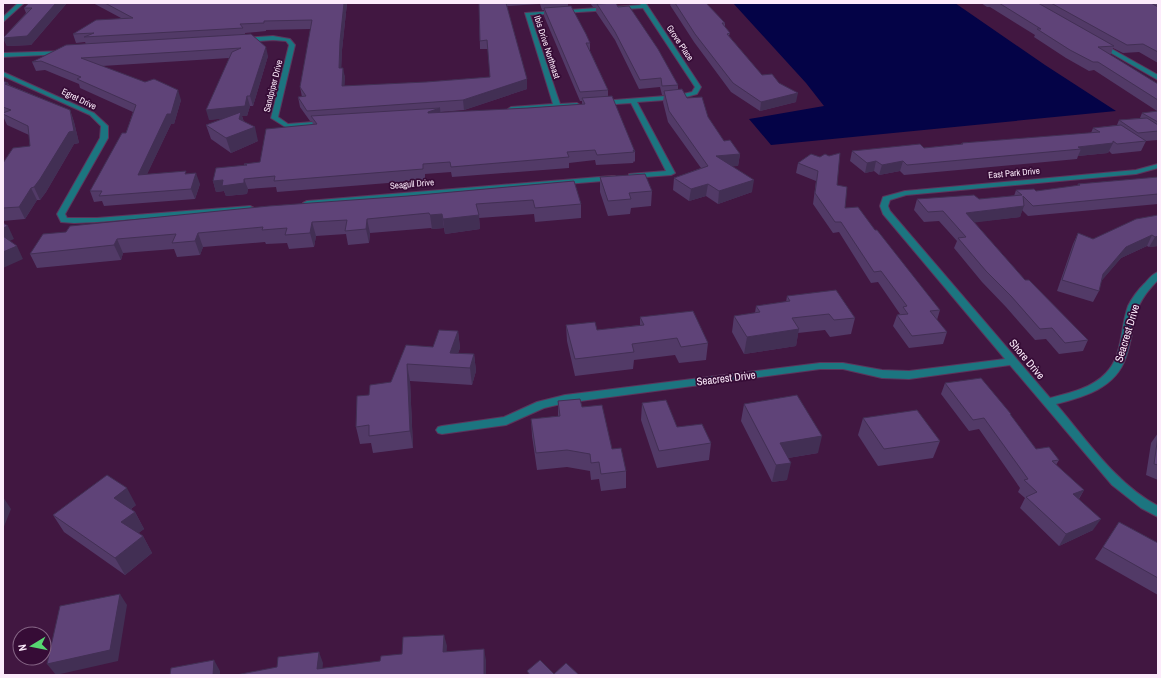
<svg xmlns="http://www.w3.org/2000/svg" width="1161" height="678" font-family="'Archivo Narrow',sans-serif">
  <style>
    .water { fill: #040347 }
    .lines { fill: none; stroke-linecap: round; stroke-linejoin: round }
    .minor-casing { stroke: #5b355b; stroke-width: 2 }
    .minor { fill: #1c7580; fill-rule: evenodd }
    .wall { fill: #523a67; fill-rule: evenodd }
    .shaded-wall { fill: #422f54 }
    .building { fill: #5f4378; stroke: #422f54 }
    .labels { text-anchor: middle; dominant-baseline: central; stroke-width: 3.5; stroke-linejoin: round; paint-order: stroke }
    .far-street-label { font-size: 9px; fill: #fcebfb; stroke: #360c36 }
    .street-label { font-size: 11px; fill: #fcebfb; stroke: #360c36 }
  </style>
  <rect width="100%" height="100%" fill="#411741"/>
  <polygon class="water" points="733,3 955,3 1045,65 1116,111 771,145 749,119 824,106 806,83"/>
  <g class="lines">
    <g class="minor-casing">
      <g id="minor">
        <polygon points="18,3 24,3 3,22 3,17"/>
        <polygon points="639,3 645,3 647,5 701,87 697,94 679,99 637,102 675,173 671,175 632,178 629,178 629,174 666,171 631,103 601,105 598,103 601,101 679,95 692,92 695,87 643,8 530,15 560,104 577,103 580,105 577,107 511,111 508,109 511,107 553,104 525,13 641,5"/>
        <polygon points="273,36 290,39 295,45 278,117 288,124 326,121 328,122 328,124 287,128 271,118 289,45 286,41 273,40 244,42 241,40 244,38"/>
        <polygon points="1099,44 1103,44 1158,75 1158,80 1099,46"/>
        <polygon points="67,51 67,53 65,54 3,57 3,53"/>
        <polygon points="3,72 94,113 108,126 108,138 65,214 67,218 97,218 250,206 254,208 250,210 97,222 74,223 61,222 57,214 100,138 101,126 90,115 3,76"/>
        <path d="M1158,164V168L1136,174L906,195L890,200L888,206L890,211L1050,398C1070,393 1092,388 1106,373C1123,356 1120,328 1128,306C1132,298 1138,290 1144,284C1148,280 1152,274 1158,272V280C1128,310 1138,322 1126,357C1116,388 1084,397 1056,404C1087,440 1116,484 1158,506V517L1141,508L1112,485L1010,365L909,379L882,378L843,369H820L565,403L544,408L506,425L442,434L438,433L436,430L438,427L442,426L504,417L537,402L565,395L820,363H843L882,370L909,371L1005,359L883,214L880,206L883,197L905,191L1136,170Z"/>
        <polygon points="612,176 615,176 615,180 307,205 303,203 307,201"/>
      </g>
    </g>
    <use href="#minor" class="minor"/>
  </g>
  <g class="wall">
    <polygon points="29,3 67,3 31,45 7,46 3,38 26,13 24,8"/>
    <path d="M93,3H347L342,50L341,68L345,77L344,86L426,82L490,77L488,49H480L479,3H568V6L590,43V51L608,90V96L635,152V162L634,161L633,163L596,165L595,160L569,163V168L452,177L451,172L425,174V180L277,192L276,187L248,189L247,194L226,196L224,191L216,192L213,181L244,166V164L260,162L313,125L312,121H310L300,107L298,97H302L300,87L311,29L266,30V31L245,33V34L268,56L253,106H250L247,116H242L244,122L258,141L231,153L211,139L206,125L224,118L209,120L229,58L102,66L181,100L174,124H171L147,174H187L200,184L195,199L104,206L102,201L94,202L90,191L126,133L133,112L80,88L79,84L45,70L36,71L32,62L86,44L85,42L76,43L73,34L121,18ZM540,4L542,10H544V16L580,101H582V104L528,108L441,113V112L464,110L527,89L507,6Z"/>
    <polygon points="590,3 612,3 618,7 678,85 678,90 708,117 724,141 740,154 738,166 732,166 752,192 718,204 706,196 689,201 673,190 674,178 701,168 668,122 663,102 664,95 662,95 660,87 639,89 615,40 596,12 596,7 593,7"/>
    <polygon points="671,3 706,3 725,23 725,27 730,33 729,36 762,75 796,102 760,111 731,92 694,42 670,5"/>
    <polygon points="981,3 1158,3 1158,63 1139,52 1123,53 1113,48 1111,54 1109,54 1158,84 1158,140 1146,141 1141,151 1112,154 1109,151 1108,153 1078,156 1077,159 904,175 900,171 879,175 874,171 865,173 850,161 852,151 924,148 961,144 962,143 1091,133 1093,128 1117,125 1119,120 1140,118 1142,113 1157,111 1094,70 1089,71 1066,58 1034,37 1035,35 990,7 987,7"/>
    <polygon points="3,81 8,83 9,85 70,110 74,122 79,143 74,144 46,192 40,200 37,200 25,219 3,221 3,163 30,146 29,135 7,125 3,116"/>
    <polygon points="811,154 837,185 845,208 875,230 940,310 937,320 947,332 943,344 909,348 893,326 897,315 900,314 878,282 871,283 839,232 833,233 813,204 816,181 796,173 798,163"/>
    <polygon points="600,177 652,191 651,206 631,208 630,214 608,216 600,192"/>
    <polygon points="1158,177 1158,204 1028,216 1022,210 1020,217 974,222 1025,280 1088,340 1083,351 1059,354 1046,339 1035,340 1006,307 982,282 954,248 957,241 939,221 924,222 914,210 917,199 979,199 1014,196 1016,190 1036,191 1077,186 1078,184"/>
    <polygon points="574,181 581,204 581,218 535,222 534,214 479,218 480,229 445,234 444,228 432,229 431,228 370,233 369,243 348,245 346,234 316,236 314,247 289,249 287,243 266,244 265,242 203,247 200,255 177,257 174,249 123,253 121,260 37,268 30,254 66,232 408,196"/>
    <polygon points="1158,215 1158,246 1149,247 1147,246 1121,258 1101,281 1099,291 1093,302 1057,291 1073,244 1078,233 1093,239"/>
    <polygon points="787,296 855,318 851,334 830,337 825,330 798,333 796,346 744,354 732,332 734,316 755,313 756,306 786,302"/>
    <polygon points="640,317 708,343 706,360 679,363 675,355 634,360 633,369 575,376 567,341 566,325 597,330 640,325"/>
    <polygon points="458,331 460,348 458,353 474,354 476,371 472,385 410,381 413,448 373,453 371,443 360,444 356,427 369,395 391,382 406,345 433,347"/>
    <polygon points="945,383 1011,414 1011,416 1036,449 1059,460 1056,465 1084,490 1079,499 1093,530 1059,546 1020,508 1025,498 1018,492 1020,488 979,429 969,431 941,394"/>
    <polygon points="558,401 582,407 626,471 626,488 601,491 599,479 591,480 590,471 567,467 537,470 532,436 531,419 558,416"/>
    <polygon points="642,403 677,427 711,443 709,460 657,468 641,420"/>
    <polygon points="744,404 818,453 788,458 787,480 772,482 741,421"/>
    <polygon points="863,418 940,441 933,458 878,466 858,435"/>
    <polygon points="1158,433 1158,480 1146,475 1151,443"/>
    <polygon points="136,505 131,509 135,512 144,529 138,533 143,536 152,553 125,575 64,532 53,515"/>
    <polygon points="1119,522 1158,543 1158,595 1095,559"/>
  </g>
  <g class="shaded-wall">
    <polygon points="56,3 67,3 31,45 7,46 3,38"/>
    <polygon points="344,3 347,3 342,50 341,77 339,68 340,41"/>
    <polygon points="266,47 268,56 253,106 250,96"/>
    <polygon points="343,68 345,77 344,96 342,86"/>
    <polygon points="527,79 527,89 464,110 463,100"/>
    <polygon points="178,90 181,100 174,124 171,124 142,185 138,175"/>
    <polygon points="798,93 796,102 760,111 761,102"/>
    <polygon points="247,96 250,106 247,116 242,116 245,126 255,127 258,141 231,153 226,138 239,119 240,117 209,120 206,110"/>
    <polygon points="440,108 441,118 429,122 428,112"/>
    <polygon points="70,110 74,122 79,143 74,144 46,192 40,200 34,187"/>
    <polygon points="1113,143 1108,153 1078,156 1081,149 1078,147"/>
    <polygon points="740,154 738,166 715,168 716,156"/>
    <polygon points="876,161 874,171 865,173 867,163"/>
    <polygon points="903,161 900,171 879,175 882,165"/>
    <polygon points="196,173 200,184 195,199 191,189"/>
    <polygon points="244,179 248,189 247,194 226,196 224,191 216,192 213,181"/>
    <polygon points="754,180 752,192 718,204 719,191"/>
    <polygon points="708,184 706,196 689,201 691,189"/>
    <polygon points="31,188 37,200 25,219 19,207"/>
    <polygon points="1024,206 1020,217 963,224 966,213"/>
    <polygon points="442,214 444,228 432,229 430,215"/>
    <polygon points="479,215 480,229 445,234 443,219"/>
    <polygon points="367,219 370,233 369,243 366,229"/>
    <polygon points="312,222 316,236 314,247 310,233"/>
    <polygon points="8,226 14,239 3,244 3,228"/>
    <polygon points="198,233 203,247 200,255 195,241"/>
    <polygon points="1152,235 1147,246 1121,258 1098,285 1103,274 1126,247"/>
    <polygon points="1158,236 1158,246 1149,247 1155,237"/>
    <polygon points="117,239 123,253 121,260 114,245"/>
    <polygon points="17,246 23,259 3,268 3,252"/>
    <polygon points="799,329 796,346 744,354 747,337"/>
    <polygon points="458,331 460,348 453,367 450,353"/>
    <polygon points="474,354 476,371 472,385 470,368"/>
    <polygon points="407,364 410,381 413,448 410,431"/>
    <polygon points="822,436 818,453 776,460 780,443"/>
    <polygon points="791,463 787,480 772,482 776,465"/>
    <polygon points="127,488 136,505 123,515 114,498"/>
    <polygon points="1084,490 1077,501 1073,494"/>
    <polygon points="3,497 11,509 3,529"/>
    <polygon points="135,512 144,529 131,539 121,522"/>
    <polygon points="1101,519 1093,530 1059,546 1066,534"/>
    <polygon points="143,536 152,553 125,575 115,558"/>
    <polygon points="120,594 127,605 118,661 56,675 47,664"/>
    <polygon points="444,635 447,646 446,663 443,652"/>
    <polygon points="484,649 486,660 486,675 484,675"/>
    <polygon points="319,652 323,663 322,675 317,669"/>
    <polygon points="214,660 220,671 220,675 213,675"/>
  </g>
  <g class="building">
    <polygon points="29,3 56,3 27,36 3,38 32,8 24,8"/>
    <polygon points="105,3 344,3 340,41 339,68 343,68 342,86 426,82 490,77 487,40 480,41 479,4 479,3 506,3 527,79 463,100 307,111 298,97 306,96 300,87 312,20 264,21 264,23 240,24 243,28 84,37 94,33 73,34 96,20 133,18"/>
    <polygon points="616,3 618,7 629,6 658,49 678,85 662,86 661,78 640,80 615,32 597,4"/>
    <polygon points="675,3 706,3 725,23 722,23 730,33 727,34 762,75 772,74 779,83 798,93 761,102 733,83 695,34"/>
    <polygon points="999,3 1038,3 1114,46 1098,47 1158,84 1158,100 1098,62 1093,62 1070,50 1037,29 1041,29"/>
    <polygon points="1051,3 1151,3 1158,7 1158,52 1143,44 1127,45"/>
    <polygon points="571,6 586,34 590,43 586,43 608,90 580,92 544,8"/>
    <polygon points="251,34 266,47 250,96 247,96 245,106 206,110 232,52 241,48 81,58 145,82 154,79 178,90 171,114 167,114 138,175 186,171 185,174 196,173 191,189 99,196 102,191 90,191 122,133 126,133 136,105 77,79 81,77 41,61 32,62 66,45"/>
    <polygon points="3,81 8,83 5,84 70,110 74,131 69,132 40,179 34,187 31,188 19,207 3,208 3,163 13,148 30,146 28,126 3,114 3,113 11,110 3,107"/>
    <polygon points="682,89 687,98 702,97 708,117 724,141 730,140 740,154 716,156 754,180 719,191 708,184 691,189 674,178 708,166 669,111 664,91"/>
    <polygon points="612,96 635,152 633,150 634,152 597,155 595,150 567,152 569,157 451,167 450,162 423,164 423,169 274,181 275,176 244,179 244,183 222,186 223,180 213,181 216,168 247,165 244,164 260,162 266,129 317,124 311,116 440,108 428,112 428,113 528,108 585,104 582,98"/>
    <polygon points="1158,111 1158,122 1142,113"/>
    <polygon points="241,112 239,119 255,127 226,138 206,125"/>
    <polygon points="1147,118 1158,125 1158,131 1138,133 1119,120"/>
    <polygon points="1121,125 1146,141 1117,144 1113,141 1113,143 1078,147 1081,149 907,165 903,161 882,165 876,161 867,163 852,151 920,144 924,148 963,144 962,143 1100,132 1093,128"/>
    <polygon points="840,153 837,185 847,187 845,208 858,207 875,230 877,230 940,310 930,311 947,332 912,336 897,315 908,314 903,307 907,306 881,271 874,272 841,222 835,222 815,193 818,171 798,163 811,154 820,157 825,154 829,156"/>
    <polygon points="645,174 652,191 629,193 631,199 608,201 600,177"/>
    <polygon points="1158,177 1158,194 1033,206 1023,196 1024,206 966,213 1025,280 1029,280 1088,340 1065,343 1052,328 1040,329 1011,296 986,271 958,238 966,237 943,211 928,212 917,199 974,195 979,199 1022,195 1016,190 1034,189 1036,191 1080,185 1078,184"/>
    <polygon points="574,181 581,204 535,208 533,200 476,204 479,215 443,219 442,214 430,215 429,213 367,219 366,229 345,231 347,220 312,222 310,233 285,235 287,228 262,230 263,227 198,233 195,241 172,243 176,234 117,239 114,245 30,254 43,234 66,232 70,226 269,206 408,196"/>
    <polygon points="1158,215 1158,236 1155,237 1152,235 1126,247 1103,274 1099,291 1062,280 1078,233 1093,239 1136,219"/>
    <polygon points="3,223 8,226 3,228"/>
    <polygon points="3,236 17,246 3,252"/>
    <polygon points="836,290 855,318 834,320 829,314 792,318 799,329 747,337 734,316 760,312 756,306 790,301 787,296"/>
    <polygon points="693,311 708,343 681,347 677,338 632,344 634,352 575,359 566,325 595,322 597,330 644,325 640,317"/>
    <polygon points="439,330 458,331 450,353 474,354 470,368 407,364 410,431 369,436 369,425 356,427 357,396 369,395 370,385 391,382 406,345 433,347"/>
    <polygon points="981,378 1011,414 1010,414 1036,449 1049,447 1059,460 1052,461 1084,490 1073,494 1101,519 1066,534 1026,497 1037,492 1024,480 1028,479 984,418 973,420 945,383"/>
    <polygon points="797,395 822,436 780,443 791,463 776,465 744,404"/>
    <polygon points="580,399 582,407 602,405 612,449 621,448 626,471 601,474 599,462 591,463 590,454 567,450 536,453 531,419 560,416 558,401"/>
    <polygon points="666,400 677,427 702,424 711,443 659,451 642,403"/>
    <polygon points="917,410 940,441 884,449 863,418"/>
    <polygon points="1158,436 1158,465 1154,464"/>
    <polygon points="107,475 127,488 114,498 135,512 121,522 143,536 115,558 53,515"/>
    <polygon points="1119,522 1158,543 1158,578 1103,547"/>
    <polygon points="120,594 110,650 47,664 60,606"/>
    <polygon points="444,635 443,652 484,649 484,675 236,675 277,667 278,657 319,652 317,669 380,661 381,656 402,654 403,637"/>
    <polygon points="214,660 213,675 170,675 171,668"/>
    <polygon points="540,660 554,674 566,663 579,675 530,675 527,671"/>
  </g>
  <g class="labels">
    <g class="far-street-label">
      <text transform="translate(680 43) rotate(56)">Grove Place</text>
      <text transform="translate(547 47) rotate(72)">Ibis Drive Northeast</text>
      <text transform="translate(273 86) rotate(-76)">Sandpiper Drive</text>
      <text transform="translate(79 99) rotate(26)">Egret Drive</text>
      <text transform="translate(1014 173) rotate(-5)">East Park Drive</text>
      <text transform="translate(412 184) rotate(-5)">Seagull Drive</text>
    </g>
    <g class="street-label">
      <text transform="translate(1127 333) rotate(-73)">Seacrest Drive</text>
      <text transform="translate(1027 359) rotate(50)">Shore Drive</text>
      <text transform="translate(726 378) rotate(-7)">Seacrest Drive</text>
    </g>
  </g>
  <rect width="1161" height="678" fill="none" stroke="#fcebfb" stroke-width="8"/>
  <g transform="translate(32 646) rotate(260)"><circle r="19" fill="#360c36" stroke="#856585"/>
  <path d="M0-3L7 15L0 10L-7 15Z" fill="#56d671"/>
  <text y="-6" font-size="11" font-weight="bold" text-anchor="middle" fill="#fcebfb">N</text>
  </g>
</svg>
